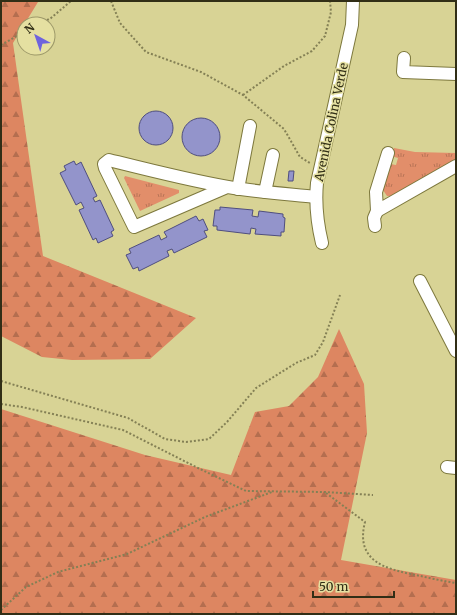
<svg xmlns="http://www.w3.org/2000/svg" width="457" height="615" font-family="Merriweather,serif">
  <style>
    .grass { fill: url(#grass-tufts) }
    .forest { fill: url(#forest-firs) }
    .building { fill: #9394cb; stroke: #4f4e7f }
    .lines { fill: none; stroke-linecap: round; stroke-linejoin: round }
    .minor-casing { stroke: #7d783d; stroke-width: 14 }
    .path { stroke: #848055; stroke-width: 2; stroke-dasharray: 2 2; stroke-linecap: butt }
    .minor { stroke: #fff; stroke-width: 12 }
    .labels { text-anchor: middle; dominant-baseline: central; stroke-width: 3; stroke-linejoin: round; paint-order: stroke }
    .street-label { font-size: 12px; fill: #312e16; stroke: #e5e0a1 }
  </style>
  <defs>
    <pattern id="grass-tufts" width="24" height="20" patternUnits="userSpaceOnUse"><rect width="24" height="20" fill="#e28e6a"/><path d="M3 7l-1-3M5 7V3M7 7l1-3M15 17l-1-3M17 17v-4M19 17l1-3" fill="none" stroke="#b87456"/></pattern>
    <pattern id="forest-firs" width="22" height="20" patternUnits="userSpaceOnUse"><rect width="22" height="20" fill="#dd8661"/><path d="M5 1l3.5 6h-7zM16 11l3.5 6h-7z" fill="#b46e4f"/></pattern>
  </defs>
  <rect width="100%" height="100%" fill="#d8d395"/>
  <g class="grass">
    <polygon points="394,148 415,152 456,153 456,162 394,196 387,196 383,190 390,164 396,165 398,158 391,156"/>
    <polygon points="125,176 179,190 179,193 140,211 124,178"/>
  </g>
  <g class="forest">
    <polygon points="1,1 35,1 38,2 13,43 43,256 196,318 150,359 72,360 42,357 1,336"/>
    <polygon points="339,329 364,384 367,433 341,560 456,580 456,614 1,614 1,409 145,455 231,475 255,412 289,406 318,377"/>
  </g>
  <g class="building">
    <circle cx="156" cy="128" r="17"/>
    <circle cx="201" cy="137" r="19"/>
    <polygon points="74,161 76,165 81,162 97,196 93,198 95,202 100,200 114,230 111,232 113,236 98,243 96,238 93,240 79,210 84,208 81,202 76,205 60,173 66,170 64,166"/>
    <polygon points="289,171 294,171 293,181 288,181"/>
    <polygon points="220,207 253,210 252,216 258,217 259,211 283,214 283,217 285,218 284,232 281,232 281,236 255,234 256,229 251,228 250,234 217,230 217,226 213,226 215,210 220,210"/>
    <polygon points="196,216 199,221 203,219 208,230 204,231 207,237 174,253 172,249 167,251 169,256 139,271 138,267 133,269 126,255 131,253 129,249 159,235 161,240 167,237 164,232"/>
  </g>
  <g class="lines">
    <g class="minor-casing">
      <g id="minor">
        <polyline points="404,58 403,72 456,74"/>
        <polyline points="388,153 376,192 377,211 456,166"/>
        <path d="M227,187L134,227L105,168L104,164L109,160C149,170 188,180 228,187C257,192 287,194 316,197"/>
        <polyline points="238,189 250,126"/>
        <polyline points="265,192 273,155"/>
        <polyline points="375,226 374,218 377,211"/>
        <path d="M322,243C317,222 315,204 317,183L352,25L353,1"/>
        <polyline points="420,281 456,351"/>
        <polyline points="447,467 456,468"/>
      </g>
    </g>
    <g class="path">
      <polyline points="111,1 120,23 146,52 201,72 243,95 284,129 300,157 310,163"/>
      <polyline points="40,24 51,18 71,1"/>
      <polyline points="1,45 24,32"/>
      <polyline points="243,95 284,66 312,51 325,36 331,12 330,1"/>
      <polyline points="1,381 128,418 165,439 186,442 209,439 227,422 256,388 296,363 315,355 323,342 340,295"/>
      <polyline points="1,404 22,407 123,430 200,469 246,491 325,492 373,495"/>
      <path d="M326,493L365,522C355,561 385,569 416,575C429,578 443,581 456,583"/>
      <polyline points="1,610 26,587 58,572 127,554 205,517 272,492"/>
    </g>
    <use href="#minor" class="minor"/>
  </g>
  <g class="labels">
    <g class="street-label">
      <text transform="translate(331 122) rotate(-78)">Avenida Colina Verde</text>
    </g>
  </g>
  <rect width="457" height="615" fill="none" stroke="#312e16" stroke-width="4"/>
  <g transform="translate(36 36) rotate(320)"><circle r="19" fill="#e5e0a1" stroke="#9d9969"/>
  <path d="M0-3L7 15L0 10L-7 15Z" fill="#6f63dd"/>
  <text y="-6" font-size="11" font-weight="bold" text-anchor="middle" fill="#312e16">N</text>
  </g>
  <path d="M313 591v6h81v-6" fill="none" stroke="#312e16" stroke-width="2"/>
  <text x="319" y="591" font-size="12" fill="#312e16" stroke="#e5e0a1" stroke-width="3" paint-order="stroke">50 m</text>
</svg>
